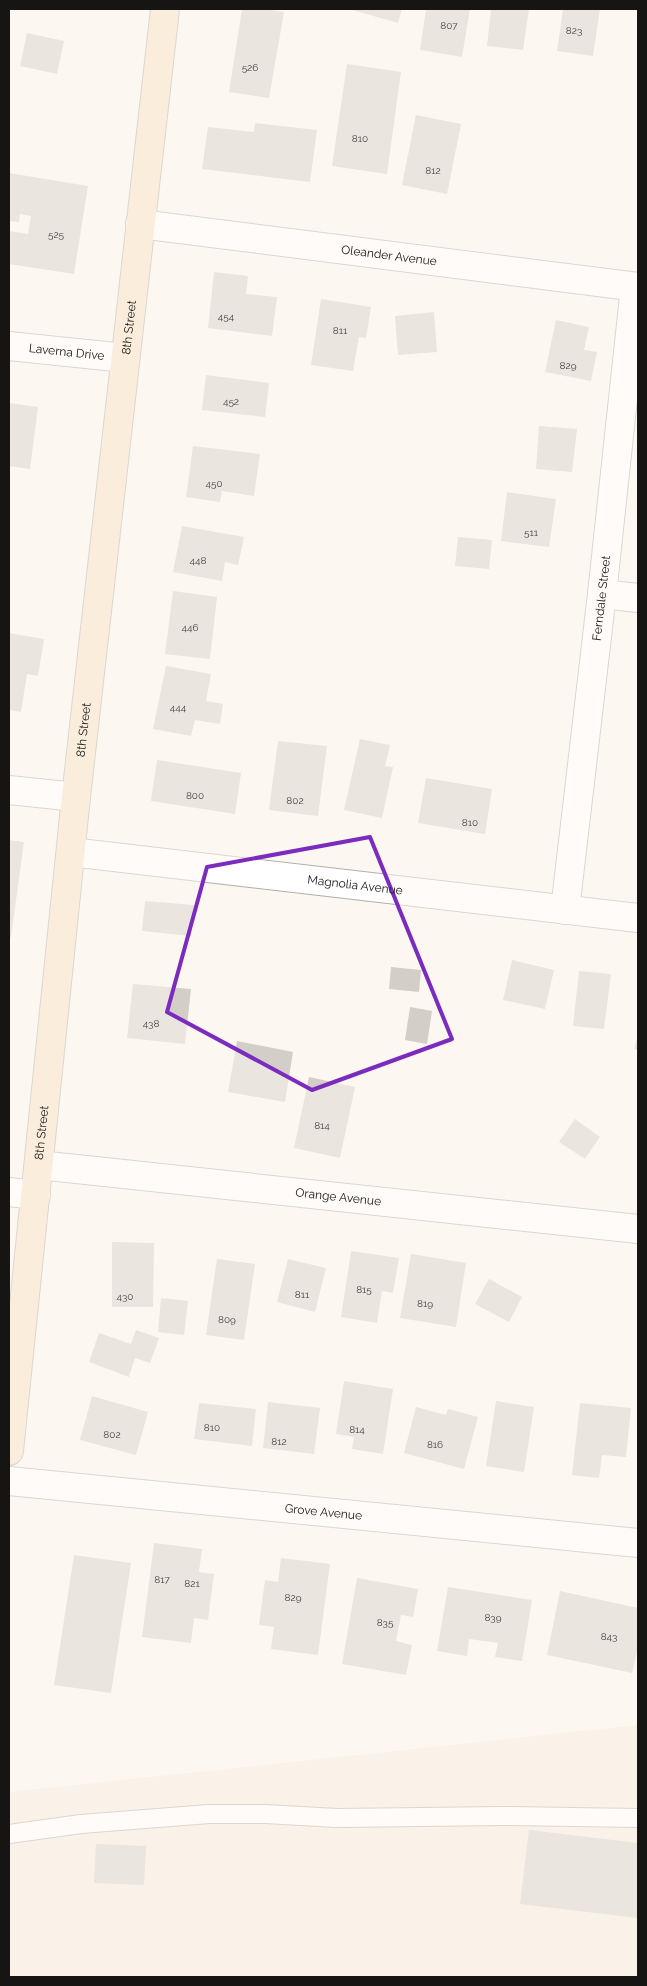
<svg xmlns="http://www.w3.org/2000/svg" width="647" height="1986" font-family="Raleway,sans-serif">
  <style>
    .built { fill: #f5e9de }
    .building { fill: #d4cec9 }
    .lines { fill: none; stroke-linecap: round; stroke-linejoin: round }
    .lane-casing { stroke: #b3aea9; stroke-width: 20 }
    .street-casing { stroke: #b3aea9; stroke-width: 30 }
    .secondary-casing { stroke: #b3aea9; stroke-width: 30 }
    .lane { stroke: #fff; stroke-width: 18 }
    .street { stroke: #fff; stroke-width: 28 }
    .secondary { stroke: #f9e0c2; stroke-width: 28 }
    .marked { fill: none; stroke: #7b2cbf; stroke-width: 4; stroke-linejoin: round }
    .labels { text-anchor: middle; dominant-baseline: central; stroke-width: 4; stroke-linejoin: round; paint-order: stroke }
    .number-label { font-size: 10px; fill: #464340 }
    .street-label { font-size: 12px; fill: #161513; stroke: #fdf7f2 }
  </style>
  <rect width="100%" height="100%" fill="#fdf7f2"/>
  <polygon class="built" points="638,1725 638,1977 9,1977 9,1792"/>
  <g class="building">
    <polygon points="242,9 266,9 284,12 269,98 229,92"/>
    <polygon points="349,9 402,9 398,23"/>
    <polygon points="426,9 470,9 462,57 420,50"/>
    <polygon points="491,9 529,9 523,50 487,46"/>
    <polygon points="563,9 600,9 593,56 557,51"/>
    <polygon points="27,33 64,41 57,74 20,66"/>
    <polygon points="347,64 401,72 387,174 332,166"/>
    <polygon points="416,115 461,124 447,194 402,185"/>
    <polygon points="255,123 317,130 310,182 202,169 208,127 254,132"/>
    <polygon points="9,173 88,186 74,274 9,264 9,231 28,234 31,216 20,214 19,222 9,221"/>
    <polygon points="214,272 248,276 246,294 277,297 272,336 208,328"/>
    <polygon points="321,299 371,307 366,338 359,337 353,371 311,365"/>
    <polygon points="434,312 437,352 398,355 395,316"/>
    <polygon points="556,320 589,327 584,350 597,352 591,381 545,372"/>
    <polygon points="206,375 269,383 265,417 202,410"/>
    <polygon points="9,403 38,407 30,469 9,466"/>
    <polygon points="539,426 577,429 572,472 536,469"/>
    <polygon points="193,446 260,454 254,496 222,491 220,502 186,497"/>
    <polygon points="507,492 556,499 549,547 501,541"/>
    <polygon points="182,526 244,537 238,565 225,562 222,581 173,572"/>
    <polygon points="458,537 492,540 489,569 455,566"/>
    <polygon points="173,591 217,597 210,659 165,654"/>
    <polygon points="9,633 44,639 38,676 27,674 21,712 9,710"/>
    <polygon points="166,666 211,674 206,701 223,704 220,724 195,720 191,736 153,729"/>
    <polygon points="360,739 390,745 385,766 393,767 382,818 344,810"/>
    <polygon points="278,741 327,746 318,816 269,810"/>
    <polygon points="157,760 241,773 235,814 151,801"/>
    <polygon points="426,778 492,789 485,834 418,823"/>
    <polygon points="9,840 24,842 11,937 9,937"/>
    <polygon points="145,901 194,905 191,936 142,931"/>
    <polygon points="512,960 554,970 545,1009 503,1000"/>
    <polygon points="391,967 421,970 419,992 389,989"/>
    <polygon points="579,971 611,974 604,1029 573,1026"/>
    <polygon points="133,984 191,989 185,1044 127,1038"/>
    <polygon points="410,1007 432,1011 427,1044 405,1040"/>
    <polygon points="638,1035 638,1050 634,1049"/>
    <polygon points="237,1041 293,1052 285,1102 228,1092"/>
    <polygon points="309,1077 355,1087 340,1158 294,1148"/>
    <polygon points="575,1119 600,1137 585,1159 559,1142"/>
    <polygon points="112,1242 154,1243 153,1307 112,1307"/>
    <polygon points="351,1251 399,1258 393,1293 382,1291 377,1323 341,1317"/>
    <polygon points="411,1254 466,1263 456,1327 400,1318"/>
    <polygon points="217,1259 255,1264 244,1340 206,1335"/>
    <polygon points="288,1259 326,1268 315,1312 277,1302"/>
    <polygon points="489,1279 522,1297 509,1322 475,1304"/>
    <polygon points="161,1298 188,1301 184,1335 158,1332"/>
    <polygon points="136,1330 159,1338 150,1363 135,1358 129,1377 89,1362 99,1333 131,1344"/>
    <polygon points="344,1381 393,1389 383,1454 352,1449 354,1437 336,1434"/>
    <polygon points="92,1396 148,1412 136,1455 80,1440"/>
    <polygon points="496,1401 534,1407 524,1472 486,1466"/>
    <polygon points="268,1402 320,1408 314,1454 263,1448"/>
    <polygon points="199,1403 256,1409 252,1446 194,1439"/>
    <polygon points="580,1403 631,1408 626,1457 602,1455 599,1478 572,1475"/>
    <polygon points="416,1407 446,1415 448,1409 478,1417 464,1469 404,1453"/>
    <polygon points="154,1543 202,1549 199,1572 214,1574 208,1620 194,1618 191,1643 142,1637"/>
    <polygon points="74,1555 131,1563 111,1693 54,1685"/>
    <polygon points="281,1558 330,1564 318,1655 271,1649 274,1627 259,1625 265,1580 278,1582"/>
    <polygon points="357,1578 418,1589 413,1617 401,1615 396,1641 412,1645 406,1675 342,1664"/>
    <polygon points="448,1587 532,1600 522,1661 495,1657 498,1643 469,1639 467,1656 437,1651"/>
    <polygon points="560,1591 638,1608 638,1647 632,1673 547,1655"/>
    <polygon points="529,1830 638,1843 638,1918 520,1904"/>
    <polygon points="96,1844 146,1846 144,1885 94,1883"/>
  </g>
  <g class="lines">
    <g class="lane-casing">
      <polyline id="lane" points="9,1834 81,1824 209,1814 265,1814 337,1818 504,1816 638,1818"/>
    </g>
    <g class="street-casing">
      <g id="street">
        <path id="s1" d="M140,224L638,287"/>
        <path id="s2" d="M9,346L125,358"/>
        <polyline points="602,594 638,598"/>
        <polyline points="9,790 76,797"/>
        <path id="s3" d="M71,852L638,918"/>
        <path id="s4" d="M565,910L602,594L635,287"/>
        <path id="s5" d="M39,1165L638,1229"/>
        <polyline points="9,1192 36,1195"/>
        <path id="s6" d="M9,1481L638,1543"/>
      </g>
    </g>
    <g class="secondary-casing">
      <g id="secondary">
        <path id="s7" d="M9,1451L76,797L165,9"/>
      </g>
    </g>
    <use href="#lane" class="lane"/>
    <use href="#street" class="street"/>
    <use href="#secondary" class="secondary"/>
  </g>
  <path d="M0 0H647V1986H0ZM370,837L452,1039L312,1090L167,1012L207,867Z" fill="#fdf7f2" fill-opacity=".55" fill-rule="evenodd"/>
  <path class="marked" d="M370,837L452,1039L312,1090L167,1012L207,867Z"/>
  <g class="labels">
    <g class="number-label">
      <text x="449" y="25">807</text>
      <text x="574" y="30">823</text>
      <text x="250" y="67">526</text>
      <text x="360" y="138">810</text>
      <text x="433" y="170">812</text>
      <text x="56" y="234">525</text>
      <text x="226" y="316">454</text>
      <text x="340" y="330">811</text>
      <text x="568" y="365">829</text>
      <text x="231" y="401">452</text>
      <text x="214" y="483">450</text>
      <text x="531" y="532">511</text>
      <text x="198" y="560">448</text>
      <text x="190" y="627">446</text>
      <text x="178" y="707">444</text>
      <text x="195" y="795">800</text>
      <text x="295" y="800">802</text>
      <text x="470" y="822">810</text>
      <text x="151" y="1023">438</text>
      <text x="322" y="1125">814</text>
      <text x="364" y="1289">815</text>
      <text x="302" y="1294">811</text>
      <text x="125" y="1296">430</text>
      <text x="425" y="1303">819</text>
      <text x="227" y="1319">809</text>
      <text x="212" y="1427">810</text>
      <text x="357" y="1429">814</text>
      <text x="112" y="1434">802</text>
      <text x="279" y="1441">812</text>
      <text x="435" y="1444">816</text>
      <text x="162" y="1579">817</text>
      <text x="192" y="1583">821</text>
      <text x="293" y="1597">829</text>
      <text x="493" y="1617">839</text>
      <text x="385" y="1622">835</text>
      <text x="609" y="1636">843</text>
    </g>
    <g class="street-label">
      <text stroke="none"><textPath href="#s1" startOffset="251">Oleander Avenue</textPath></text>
      <text stroke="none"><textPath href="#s7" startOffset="1130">8th Street</textPath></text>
      <text stroke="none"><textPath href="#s2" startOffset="58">Laverna Drive</textPath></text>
      <text stroke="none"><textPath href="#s4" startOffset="314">Ferndale Street</textPath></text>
      <text stroke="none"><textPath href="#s7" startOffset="725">8th Street</textPath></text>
      <text stroke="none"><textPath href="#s3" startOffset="286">Magnolia Avenue</textPath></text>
      <text stroke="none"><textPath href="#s7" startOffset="320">8th Street</textPath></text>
      <text stroke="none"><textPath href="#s5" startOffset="301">Orange Avenue</textPath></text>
      <text stroke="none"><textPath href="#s6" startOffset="316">Grove Avenue</textPath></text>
    </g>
  </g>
  <rect width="647" height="1986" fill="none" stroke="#161513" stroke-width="20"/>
</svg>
